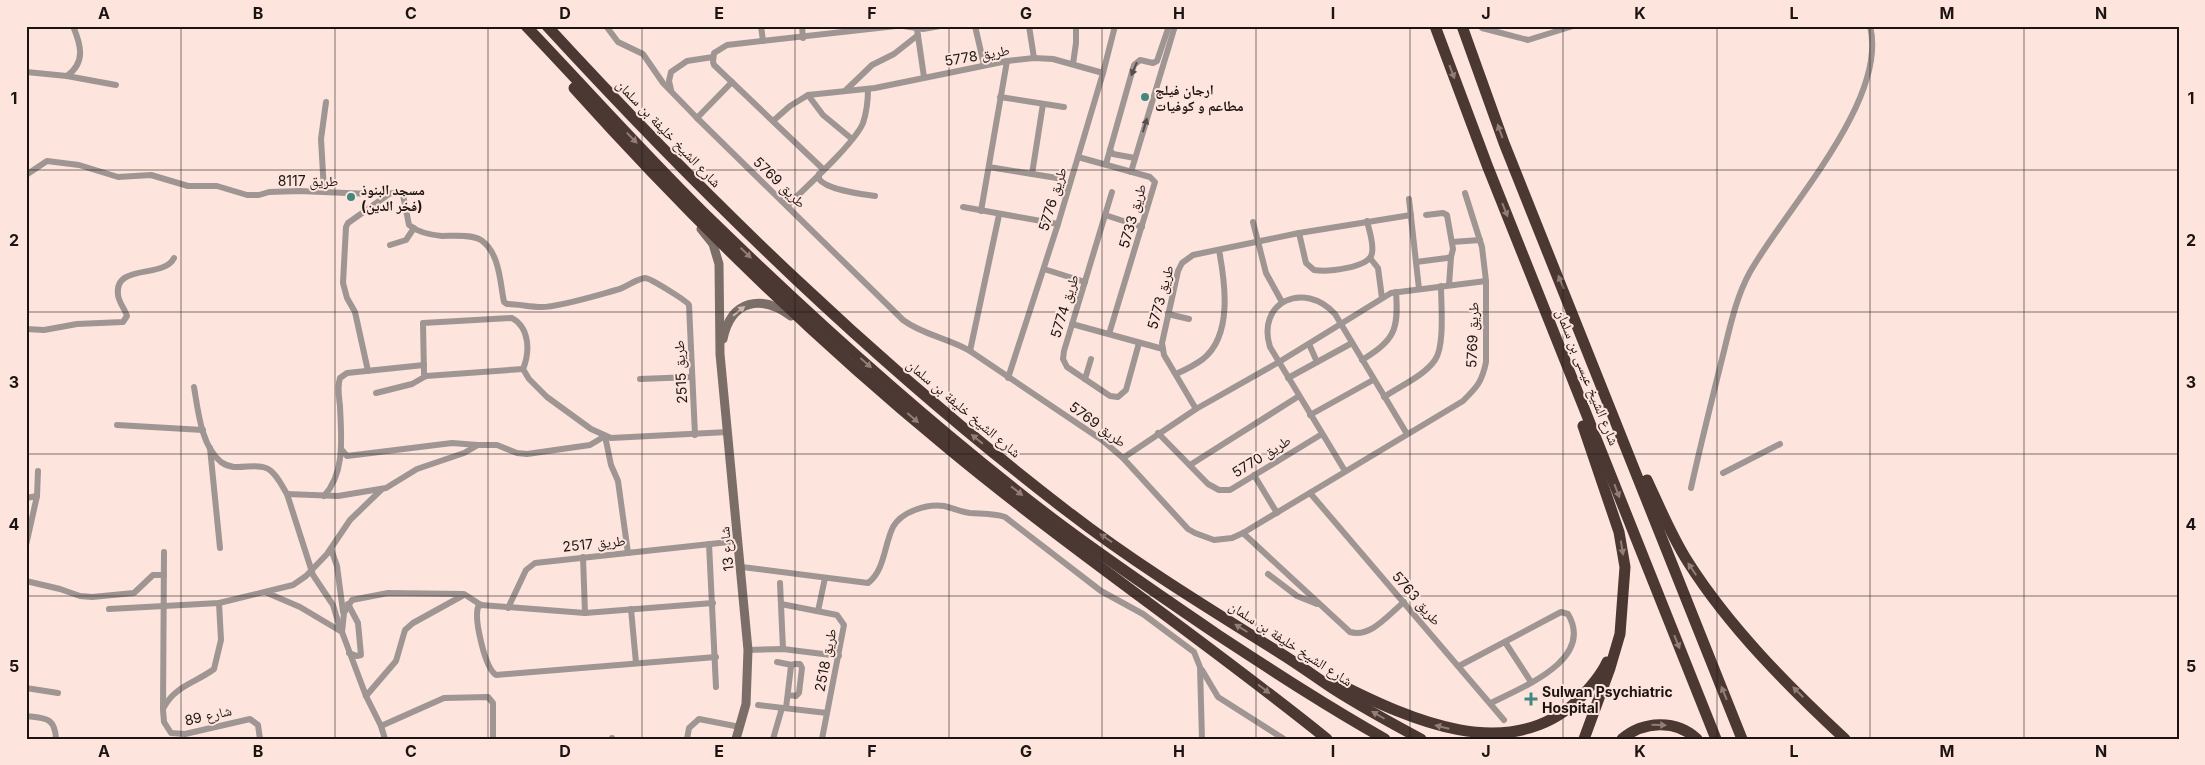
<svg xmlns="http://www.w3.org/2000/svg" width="2205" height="765" font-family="Inter,'Noto Naskh Arabic',sans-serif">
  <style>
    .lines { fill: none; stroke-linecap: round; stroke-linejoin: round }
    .street { stroke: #9f9592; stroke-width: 6 }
    .secondary { stroke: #7b6d68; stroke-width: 9 }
    .highway { stroke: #4b3833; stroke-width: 11 }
    .oneway { fill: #574e4c }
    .oneway2 { fill: #927d77 }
    .oneway3 { fill: #d0bab4 }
    .grid { fill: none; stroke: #1c1412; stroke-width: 1; stroke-opacity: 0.55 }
    .poi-dot { fill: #428881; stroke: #fde4dd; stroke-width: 2 }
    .labels { text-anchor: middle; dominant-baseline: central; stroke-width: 4; stroke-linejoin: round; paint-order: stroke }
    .street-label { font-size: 14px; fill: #1c1412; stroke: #fde4dd }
    .poi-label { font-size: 14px; font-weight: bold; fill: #1c1412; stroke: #fde4dd; text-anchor: start }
    .neatline { fill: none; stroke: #1c1412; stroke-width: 2 }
    .grid-label { font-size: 16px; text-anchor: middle; font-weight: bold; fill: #1c1412 }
  </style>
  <rect width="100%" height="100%" fill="#fde4dd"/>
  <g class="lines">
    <g class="street">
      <path d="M606,26L618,42L643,54L663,83L697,118L903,320C923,335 948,338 970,351L1102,440L1123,458L1188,529L1195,533L1214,540L1232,538L1243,533L1463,401C1477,387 1482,382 1486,362V281L1482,247L1465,193"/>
      <polyline points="761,26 763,41"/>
      <polyline points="802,26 803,38"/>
      <polyline points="903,26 923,29 940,26"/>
      <polyline points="975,26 984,65"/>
      <polyline points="1029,26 1034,58"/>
      <polyline points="1482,28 1528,40 1573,26"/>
      <polyline points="917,29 924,77"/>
      <polyline points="1073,64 1076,43 1076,26"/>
      <polyline points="26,72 67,76 116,85"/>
      <path d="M67,76C86,62 81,45 73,26"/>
      <polyline points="671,90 669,81 671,72 687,61 713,57"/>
      <polyline points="846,90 872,65 894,54 918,35"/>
      <polyline points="808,95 823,115 852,139"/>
      <polyline points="1000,97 1064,107"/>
      <polyline points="697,118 732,82"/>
      <polyline points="773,121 790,106 808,95 875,88 1007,61 1034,58 1053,59 1103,73"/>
      <polyline points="1110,150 1113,154 1135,158"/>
      <polyline points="1078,157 1150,177 1155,182 1109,334"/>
      <polyline points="1106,164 1134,65 1140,60 1153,63 1157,61 1169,26"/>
      <polyline points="989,167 1057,178"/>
      <polyline points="823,169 714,65 713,62 714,53 727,45 896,26"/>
      <polyline points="1131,172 1175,26"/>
      <path d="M819,174V179C827,190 861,194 875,196"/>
      <polyline points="1032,174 1043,104"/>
      <path d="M26,175L47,161L79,165L118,177L151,175L188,186H217L247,195H259L269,192L299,191L371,194L400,193L403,195L409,225C419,233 430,235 442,236C453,236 471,234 481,240C500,253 500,283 504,302L507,304C518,304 530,307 541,307C559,307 598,295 616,290C626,288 635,279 645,278C650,278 687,301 689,305L695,435"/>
      <polyline points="324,191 321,139 326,102"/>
      <polyline points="1112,192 1064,351 1063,359 1067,367 1110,396 1118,397 1126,390 1139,343"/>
      <polyline points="1409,199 1419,289"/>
      <path d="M787,206C805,188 855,143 863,123C867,111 868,101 868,89"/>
      <polyline points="963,207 1058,224"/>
      <polyline points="981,211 1007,61"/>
      <polyline points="1105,215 1142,227"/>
      <polyline points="1253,222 1266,273 1282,302"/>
      <path d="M1299,233L1306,263L1314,270C1327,272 1370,268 1372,253C1374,243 1369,230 1367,221"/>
      <polyline points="1452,242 1480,240"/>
      <polyline points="390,245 406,240 414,228"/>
      <polyline points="1370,258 1378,268 1382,298"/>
      <polyline points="1416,262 1447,258 1451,257 1453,249 1447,215 1443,213 1426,215"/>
      <polyline points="1044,269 1085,282"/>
      <polyline points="1449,285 1451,257"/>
      <polyline points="1168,314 1189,319"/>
      <polyline points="1072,324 1163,349"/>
      <path d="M26,329L44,330L77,324L123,322L127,316C125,309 119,303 118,295C114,263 164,279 174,258"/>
      <polyline points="1309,344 1317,362"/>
      <polyline points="970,351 999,215"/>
      <path d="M1362,360C1394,340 1399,331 1396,292"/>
      <polyline points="368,371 355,312 347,298 343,283 346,227 348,223 389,194"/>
      <path d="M1176,374C1185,370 1195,365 1203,359C1233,335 1225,282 1219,250"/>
      <path d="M426,376L424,374L423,323L512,318C530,328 530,352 523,369L529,379L547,397L591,429L611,438L728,432"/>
      <polyline points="1008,378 1058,224 1103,73 1115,26"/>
      <polyline points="1288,378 1352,343"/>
      <polyline points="640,379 692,377"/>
      <polyline points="1085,379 1091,359"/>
      <path d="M194,387C198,410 201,446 221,462C236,473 252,462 266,468C275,471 282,486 287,494L313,575L333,605L340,628"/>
      <polyline points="376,393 412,384 426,376 523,369"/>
      <path d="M1384,397C1400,386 1424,376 1435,360C1445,346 1441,304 1441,286"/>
      <polyline points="1196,409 1164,355 1162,343 1178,271 1182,263 1193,255 1299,233 1411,215"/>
      <polyline points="1310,415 1373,380"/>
      <polyline points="117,425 203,430"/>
      <polyline points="1158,433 1208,484 1219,490 1230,490 1322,434"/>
      <polyline points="210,448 220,548"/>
      <polyline points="341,449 347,456 452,443 478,445"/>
      <polyline points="1123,458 1196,409 1279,362 1391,293 1486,281"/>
      <polyline points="1190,465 1299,396"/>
      <path d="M1345,471L1270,347C1256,302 1304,280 1335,314L1407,434"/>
      <polyline points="1723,473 1780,444"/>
      <polyline points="1254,475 1277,513"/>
      <path d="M1691,488C1701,443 1712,399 1723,355C1730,327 1736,297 1750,272C1785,210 1889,100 1870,26"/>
      <polyline points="1310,493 1504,720"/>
      <polyline points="287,494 338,496 386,488 417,469 464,453 478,445 497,445 517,453 527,454 590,445 605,436 611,465 618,481 628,553"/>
      <path d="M324,496C346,472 341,435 340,406C339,397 337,387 340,378L347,373L424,365"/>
      <polyline points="26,498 37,496"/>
      <path d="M1243,533L1350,632C1371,638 1389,614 1404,602"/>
      <polyline points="709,544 716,687"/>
      <polyline points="26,545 37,496 38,471"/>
      <polyline points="331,549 337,566 343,612"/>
      <polyline points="164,552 163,710 164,722 171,733 185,734 250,719 258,725 260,739"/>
      <polyline points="583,557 585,613"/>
      <path d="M742,567L868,583C885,570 884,545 893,527C902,511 927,504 944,506C953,508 961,512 970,513C982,514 993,513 1005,517L1101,591L1143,614L1194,652L1200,667L1202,739"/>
      <polyline points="1268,574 1297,596 1317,604"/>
      <polyline points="26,581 60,589 80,596 92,597 134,593 153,575 164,575"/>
      <polyline points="780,583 783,649"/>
      <polyline points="265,592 300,607 342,632"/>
      <polyline points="348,604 358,623 361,655 357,656 349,653"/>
      <polyline points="781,604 837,615 844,625 822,739"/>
      <path d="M481,605L478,607C474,620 485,668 496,675L716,657"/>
      <polyline points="508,608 526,570 535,563 738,541"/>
      <polyline points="109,609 219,603 293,585 306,576 327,554 350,520 381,490"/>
      <polyline points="631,609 636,663"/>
      <polyline points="818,611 825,578"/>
      <polyline points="1505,642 1531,682"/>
      <polyline points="748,650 783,649 839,656"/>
      <polyline points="777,662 792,665"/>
      <path d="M1459,666L1561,612L1568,614C1595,660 1522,687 1491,703"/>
      <polyline points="1202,670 1218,697 1284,739"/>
      <polyline points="26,688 58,693"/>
      <polyline points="366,696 396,661 405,630 413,623 462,596"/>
      <polyline points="758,705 827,713"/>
      <path d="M164,707C175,686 197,682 214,669L221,640L219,603"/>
      <polyline points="786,708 791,666 794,664 800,664 802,668 799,693 796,696 788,695"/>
      <path d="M26,716C45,718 55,717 56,739"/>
      <polyline points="381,726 444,698 488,697 493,703 493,739"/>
      <polyline points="385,739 381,726 366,696 342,632 344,613 352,600 388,593 464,594 481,605 585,613 713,603"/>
      <polyline points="612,739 612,738"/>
      <polyline points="687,739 689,728 699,719 740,727"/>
      <polyline points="773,739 782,708"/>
    </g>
    <g class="secondary">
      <polyline points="701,229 713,244 719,264 720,354 748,650 746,704 736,739"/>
      <path d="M723,339C731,300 761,294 791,316"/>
    </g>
    <g class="highway">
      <path d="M526,26C587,90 646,156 709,218C820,326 937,431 1061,525C1112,563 1165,599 1218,635C1273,671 1328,707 1385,739"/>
      <path d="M547,26C708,201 877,365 1067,511C1134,563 1208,608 1280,653C1298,664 1314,676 1332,688C1360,706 1391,723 1421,739"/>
      <polyline points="1435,26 1487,165 1716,739"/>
      <polyline points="1462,26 1504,143 1742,739"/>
      <path d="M574,88C690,217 815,339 949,449C1071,550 1203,639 1327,739"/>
      <polyline points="1583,426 1619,532 1625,567 1620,634 1610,668 1584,739"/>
      <path d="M1647,480C1660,508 1672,537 1688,562C1730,628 1788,686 1845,739"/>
      <path d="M1339,684C1409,719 1508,765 1577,701C1588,690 1600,677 1607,662"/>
      <path d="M1622,739C1643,721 1676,719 1697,739"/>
    </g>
  </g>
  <defs><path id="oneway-solid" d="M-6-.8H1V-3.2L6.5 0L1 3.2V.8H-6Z" transform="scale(1.25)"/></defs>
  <g class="oneway">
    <use href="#oneway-solid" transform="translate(1134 69) rotate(113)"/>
    <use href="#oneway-solid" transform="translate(1145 125) rotate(-73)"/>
  </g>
  <g class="oneway2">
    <use href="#oneway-solid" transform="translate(1452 72) rotate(69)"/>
    <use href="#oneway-solid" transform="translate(1500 131) rotate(-110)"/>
    <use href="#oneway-solid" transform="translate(632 138) rotate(46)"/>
    <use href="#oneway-solid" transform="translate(1505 210) rotate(68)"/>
    <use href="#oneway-solid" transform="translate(746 253) rotate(44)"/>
    <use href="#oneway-solid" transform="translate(1561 282) rotate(-112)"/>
    <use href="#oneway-solid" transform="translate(866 363) rotate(41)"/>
    <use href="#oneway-solid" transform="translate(913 418) rotate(41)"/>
    <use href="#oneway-solid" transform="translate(977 439) rotate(-141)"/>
    <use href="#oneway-solid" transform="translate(1017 491) rotate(38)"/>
    <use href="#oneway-solid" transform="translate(1617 491) rotate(69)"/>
    <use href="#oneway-solid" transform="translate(1106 538) rotate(-145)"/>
    <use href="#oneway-solid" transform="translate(1622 548) rotate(81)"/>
    <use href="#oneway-solid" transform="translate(1692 569) rotate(-124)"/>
    <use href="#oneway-solid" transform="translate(1241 628) rotate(-148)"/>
    <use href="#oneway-solid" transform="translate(1677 642) rotate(68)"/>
    <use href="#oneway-solid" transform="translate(1264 689) rotate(37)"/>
    <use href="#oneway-solid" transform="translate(1798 692) rotate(-135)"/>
    <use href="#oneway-solid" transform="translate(1724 693) rotate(-112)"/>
    <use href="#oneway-solid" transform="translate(1378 715) rotate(-150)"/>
    <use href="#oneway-solid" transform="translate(1659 725) rotate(1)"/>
    <use href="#oneway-solid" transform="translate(1442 727) rotate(-166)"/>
  </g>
  <use class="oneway3" href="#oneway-solid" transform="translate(739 311) rotate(-39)"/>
  <path class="grid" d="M181,26V739M335,26V739M488,26V739M642,26V739M795,26V739M949,26V739M1102,26V739M1256,26V739M1410,26V739M1563,26V739M1717,26V739M1870,26V739M2024,26V739M26,170H2179M26,312H2179M26,454H2179M26,596H2179"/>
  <g class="poi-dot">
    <circle cx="1145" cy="97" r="5"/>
    <circle cx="351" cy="197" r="5"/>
    <path d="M1528.5 691.5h5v5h5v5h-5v5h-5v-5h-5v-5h5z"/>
  </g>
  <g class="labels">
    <g class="street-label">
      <text transform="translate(977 55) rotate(-10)">طريق 5778</text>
      <text transform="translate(669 133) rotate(46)">شارع الشيخ خليفة بن سلمان</text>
      <text x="308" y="180">طريق 8117</text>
      <text transform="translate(780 182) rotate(44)">طريق 5769</text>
      <text transform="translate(1052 199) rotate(-73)">طريق 5776</text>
      <text transform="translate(1132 216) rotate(-74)">طريق 5733</text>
      <text transform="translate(1160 297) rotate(-75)">طريق 5773</text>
      <text transform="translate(1064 306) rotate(-73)">طريق 5774</text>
      <text transform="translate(1472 335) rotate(-88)">طريق 5769</text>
      <text transform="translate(680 372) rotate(-93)">طريق 2515</text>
      <text transform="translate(1588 377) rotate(68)">شارع الشيخ عيسى بن سلمان</text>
      <text transform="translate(964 408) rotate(40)">شارع الشيخ خليفة بن سلمان</text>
      <text transform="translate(1098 424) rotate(36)">طريق 5769</text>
      <text transform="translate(1261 456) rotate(-32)">طريق 5770</text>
      <text transform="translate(594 543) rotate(-6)">طريق 2517</text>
      <text transform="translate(726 549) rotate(-96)">شارع 13</text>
      <text transform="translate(1417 598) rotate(49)">طريق 5763</text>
      <text transform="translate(1291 643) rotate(33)">شارع الشيخ خليفة بن سلمان</text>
      <text transform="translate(825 660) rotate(-79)">طريق 2518</text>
      <text transform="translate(208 715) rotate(-13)">شارع 89</text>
    </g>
    <g class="poi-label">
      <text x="1155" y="89">ارجان فيلج<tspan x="1155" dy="16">مطاعم و كوفيات</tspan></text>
      <text x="361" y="189">مسجد البنوذ<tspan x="361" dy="16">(فخر الدين)</tspan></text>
      <text x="1542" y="691">Sulwan Psychiatric<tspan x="1542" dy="16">Hospital</tspan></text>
    </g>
  </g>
  <rect width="2205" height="765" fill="none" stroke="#fde4dd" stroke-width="55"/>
  <rect x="28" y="28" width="2150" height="710" class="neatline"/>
  <g class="grid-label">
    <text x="104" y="19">A</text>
    <text x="258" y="19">B</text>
    <text x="411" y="19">C</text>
    <text x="565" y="19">D</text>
    <text x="719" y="19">E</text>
    <text x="872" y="19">F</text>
    <text x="1026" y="19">G</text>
    <text x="1179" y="19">H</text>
    <text x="1333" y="19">I</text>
    <text x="1486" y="19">J</text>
    <text x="1640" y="19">K</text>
    <text x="1794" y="19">L</text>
    <text x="1947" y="19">M</text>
    <text x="2101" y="19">N</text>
    <text x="14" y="104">1</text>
    <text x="2191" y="104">1</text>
    <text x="14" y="246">2</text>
    <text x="2191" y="246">2</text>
    <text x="14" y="388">3</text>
    <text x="2191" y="388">3</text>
    <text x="14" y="530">4</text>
    <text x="2191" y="530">4</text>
    <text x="14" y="672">5</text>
    <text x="2191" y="672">5</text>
    <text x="104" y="757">A</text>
    <text x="258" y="757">B</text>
    <text x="411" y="757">C</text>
    <text x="565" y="757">D</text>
    <text x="719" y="757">E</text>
    <text x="872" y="757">F</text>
    <text x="1026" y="757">G</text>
    <text x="1179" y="757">H</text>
    <text x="1333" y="757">I</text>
    <text x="1486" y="757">J</text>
    <text x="1640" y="757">K</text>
    <text x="1794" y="757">L</text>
    <text x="1947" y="757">M</text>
    <text x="2101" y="757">N</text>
  </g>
</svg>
